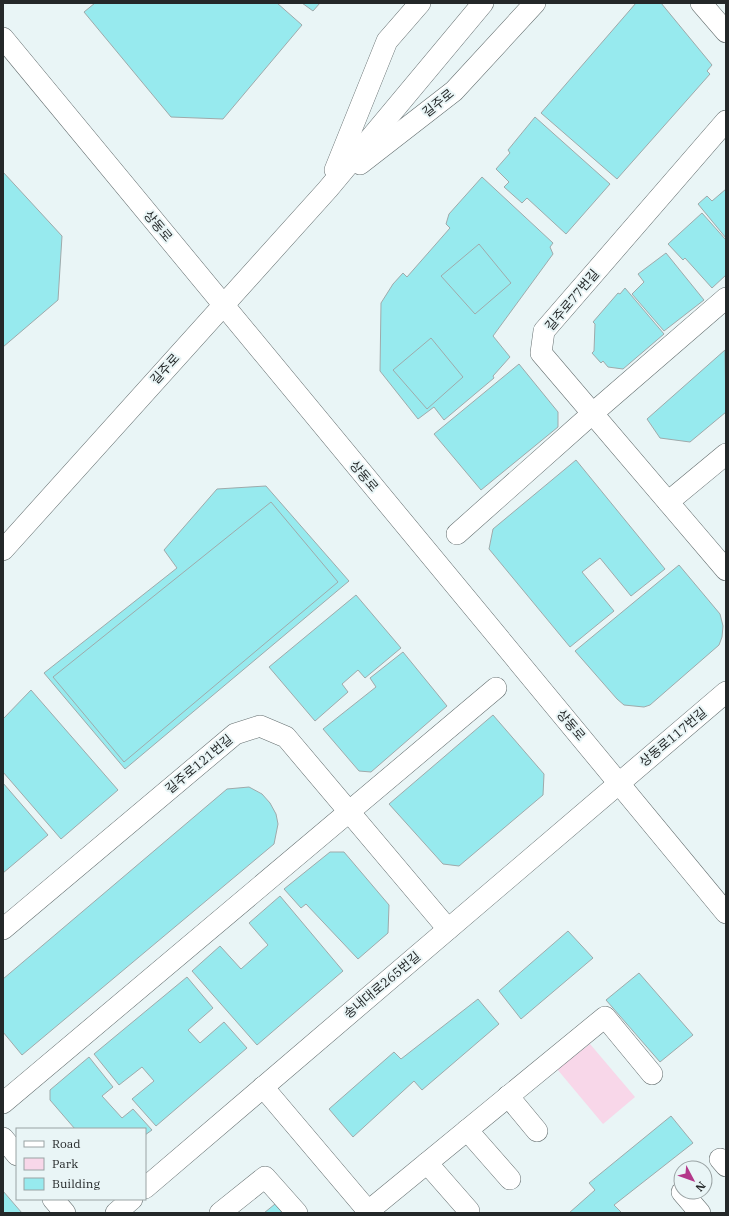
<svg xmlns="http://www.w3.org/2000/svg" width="729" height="1216" font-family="'IBM Plex Serif','Noto Sans KR',serif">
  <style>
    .green { fill: #f8d7e9 }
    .building { fill: #97eaee; stroke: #9faaab }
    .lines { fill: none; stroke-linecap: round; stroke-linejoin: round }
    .minor-casing { stroke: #646e6f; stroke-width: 22 }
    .minor { stroke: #fff; stroke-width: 21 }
    .labels { text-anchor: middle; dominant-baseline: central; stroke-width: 4; stroke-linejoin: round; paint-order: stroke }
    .street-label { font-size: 13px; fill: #242829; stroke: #e9f5f6 }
  </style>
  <rect width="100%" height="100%" fill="#e9f5f6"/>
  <polygon class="green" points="590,1044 635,1097 603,1124 557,1069"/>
  <g class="building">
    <polygon points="95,3 277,3 302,25 223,119 171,117 84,12"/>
    <polygon points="302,3 320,3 313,11"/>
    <polygon points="636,3 661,3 712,65 707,71 710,74 617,179 541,113"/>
    <polygon points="535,117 610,184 566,234 527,198 522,203 504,187 509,182 496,169 510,153 508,150"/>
    <polygon points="3,172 62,236 58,300 3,347"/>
    <polygon points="482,177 553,243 550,247 553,254 493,336 510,357 493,376 494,378 444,420 434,407 418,419 380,371 381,303 393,284 403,273 407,277 450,228 446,224 449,214"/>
    <polygon points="726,189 726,238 698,204 707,196 712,201"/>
    <polygon points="702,213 726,240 726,275 712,288 685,258 683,260 668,244"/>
    <polygon points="479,244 511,283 475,314 441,276"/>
    <polygon points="666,253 704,300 664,331 632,294 644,282 638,274"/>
    <polygon points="625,288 664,334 623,369 608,367 603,361 601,363 592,353 594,351 595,324 593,322 618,293 620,294"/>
    <polygon points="431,338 463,377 427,409 393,370"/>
    <polygon points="725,350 726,412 690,442 660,438 647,419"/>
    <polygon points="519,364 558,412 558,427 481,490 434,434"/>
    <polygon points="576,460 665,569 631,596 600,558 582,572 614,611 570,647 489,549 493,529"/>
    <polygon points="266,486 349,581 125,769 44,673 177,568 164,550 217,489"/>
    <polygon points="271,502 338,582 124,762 53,677"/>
    <polygon points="679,565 720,614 723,626 722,637 719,645 650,705 644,707 624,705 617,699 575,651"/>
    <polygon points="356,595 401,648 365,678 358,670 342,684 348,692 315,721 269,667"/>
    <polygon points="403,652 447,706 371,772 359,771 323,729 376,687 370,678"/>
    <polygon points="31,690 118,790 61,839 3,772 3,719"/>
    <polygon points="493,715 544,774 543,795 459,866 443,864 389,804"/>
    <polygon points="3,783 48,835 3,873"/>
    <polygon points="249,787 262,794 270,803 276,814 278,824 274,844 22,1055 3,1032 3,979 227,789"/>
    <polygon points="330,852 344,852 389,905 388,933 358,959 306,904 301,908 284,889"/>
    <polygon points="280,896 343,971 257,1045 192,971 220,946 241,969 268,945 249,923"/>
    <polygon points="568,931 593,958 521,1019 499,991"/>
    <polygon points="639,973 693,1035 660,1062 606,1000"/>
    <polygon points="187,977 213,1008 188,1030 200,1043 224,1022 247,1048 156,1126 132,1099 154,1081 142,1067 119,1085 94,1054"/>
    <polygon points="478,999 499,1024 422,1090 414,1081 353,1137 329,1109 394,1052 401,1059"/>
    <polygon points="89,1057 113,1087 102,1096 122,1118 133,1109 152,1130 145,1135 145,1129 75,1129 50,1100 50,1090"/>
    <polygon points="671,1116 693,1143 614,1205 621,1212 620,1213 569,1213 595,1190 589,1183"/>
    <polygon points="3,1191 22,1213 3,1213"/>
    <polygon points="275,1204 283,1213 264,1213"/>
  </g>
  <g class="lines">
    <g class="minor-casing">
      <g id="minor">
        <polyline points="701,3 726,32"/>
        <polyline points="3,38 726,913"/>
        <polyline points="726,121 544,331 541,353 726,570"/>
        <polyline points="360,164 454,91 535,3"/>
        <polyline points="335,170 387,41 420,3"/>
        <polyline points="668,502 726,454"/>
        <polyline points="457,534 593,413 726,298"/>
        <polyline points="3,550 328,189 483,3"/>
        <polyline points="3,929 235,734 260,726 286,737 448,929"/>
        <polyline points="263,1087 368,1211"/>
        <polyline points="508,1096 537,1131"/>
        <polyline points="3,1103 496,688"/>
        <polyline points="467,1130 510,1179"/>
        <polyline points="3,1138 17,1155"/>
        <polyline points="720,1159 726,1166"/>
        <polyline points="427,1163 469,1211"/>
        <polyline points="145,1188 726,692"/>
        <polyline points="682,1192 700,1213"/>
        <polyline points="53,1199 65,1213"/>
        <polyline points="116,1213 132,1199"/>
        <polyline points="220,1213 265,1177 297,1213"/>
        <polyline points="366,1213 605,1017 652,1074"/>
      </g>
    </g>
    <use href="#minor" class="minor"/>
  </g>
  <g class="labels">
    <g class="street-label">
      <text transform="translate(438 103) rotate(-39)">길주로</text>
      <text transform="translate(158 226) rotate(50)">상동로</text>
      <text transform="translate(572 300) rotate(-50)">길주로77번길</text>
      <text transform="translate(165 369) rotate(-48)">길주로</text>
      <text transform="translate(364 476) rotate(50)">상동로</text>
      <text transform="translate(571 725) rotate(50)">상동로</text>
      <text transform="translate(673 737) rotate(-40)">상동로117번길</text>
      <text transform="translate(199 764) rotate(-40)">길주로121번길</text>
      <text transform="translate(382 985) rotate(-40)">송내대로265번길</text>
    </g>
  </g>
  <rect width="729" height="1216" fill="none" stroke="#242829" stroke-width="8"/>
  <rect x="16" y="1128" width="130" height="72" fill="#e9f5f6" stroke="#9aa3a4"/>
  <rect x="24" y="1141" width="20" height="6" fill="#ffffff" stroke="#9aa3a4"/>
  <text x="52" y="1148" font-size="12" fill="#242829">Road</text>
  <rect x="24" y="1158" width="20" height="12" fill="#f8d7e9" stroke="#9aa3a4"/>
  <text x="52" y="1168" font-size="12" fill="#242829">Park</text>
  <rect x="24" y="1178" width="20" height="12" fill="#97eaee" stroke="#9aa3a4"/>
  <text x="52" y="1188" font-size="12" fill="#242829">Building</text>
  <g transform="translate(693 1180) rotate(131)"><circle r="19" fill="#e9f5f6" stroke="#9aa3a4"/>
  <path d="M0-3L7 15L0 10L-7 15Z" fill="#b3388a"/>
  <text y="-6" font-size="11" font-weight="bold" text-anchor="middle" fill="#242829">N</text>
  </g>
</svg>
